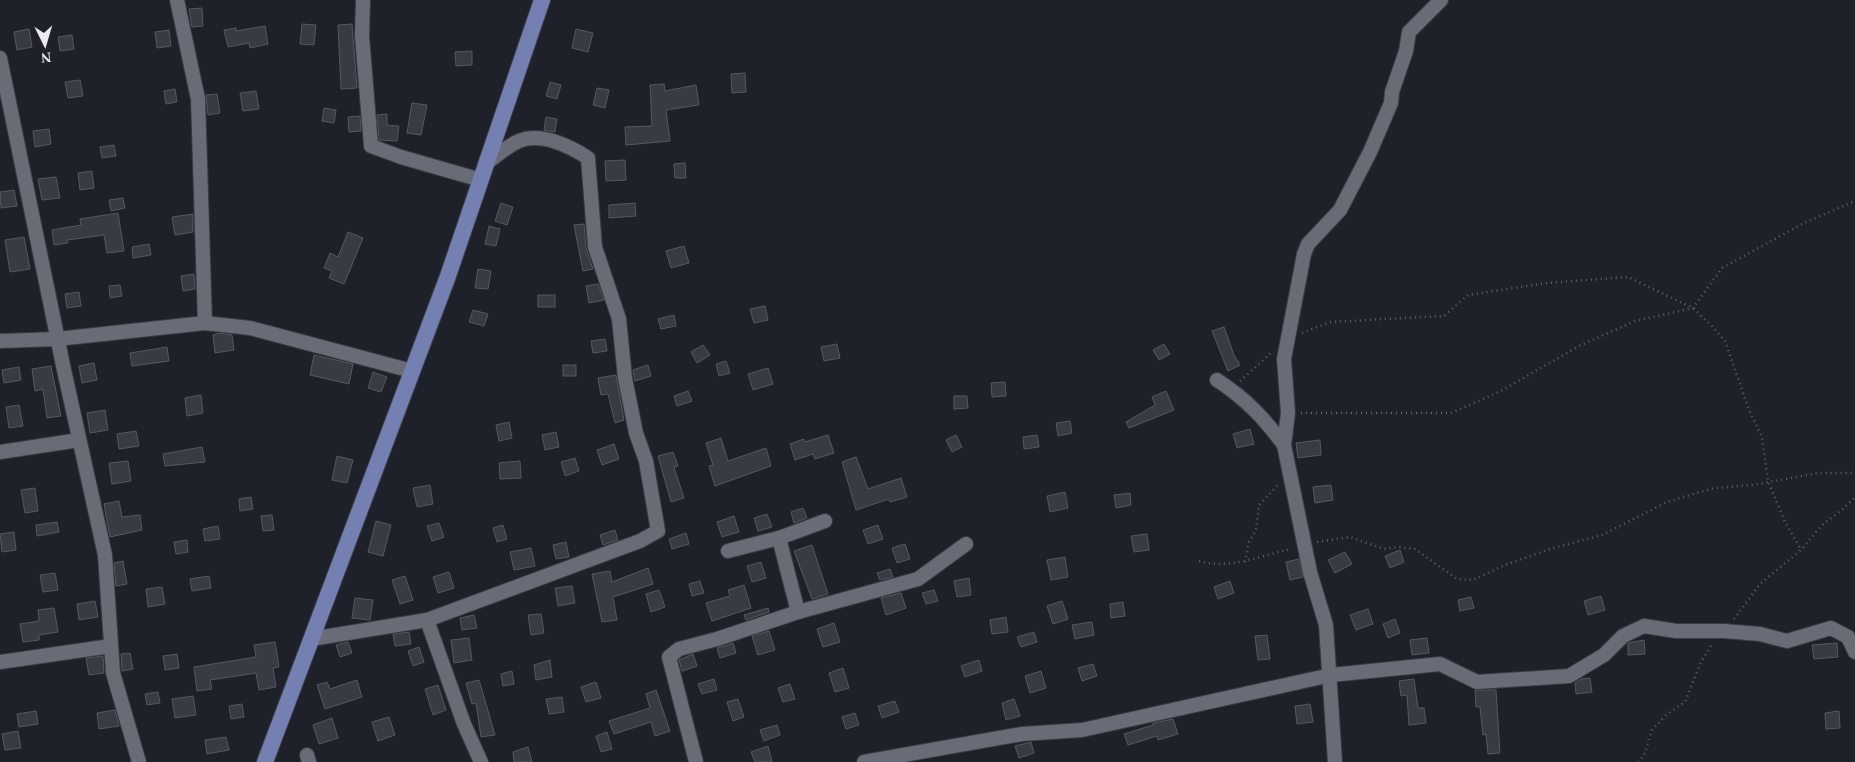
<svg xmlns="http://www.w3.org/2000/svg" width="1855" height="762" font-family="Georgia,serif">
  <style>
    .building { fill: #383b44; stroke: #555862 }
    .lines { fill: none; stroke-linecap: round; stroke-linejoin: round }
    .minor-casing { stroke: #3a3b43; stroke-width: 16 }
    .major-casing { stroke: #3a3b43; stroke-width: 18 }
    .path { stroke: #5f6169; stroke-width: 2.5; stroke-dasharray: 1 4; stroke-linecap: butt }
    .minor { stroke: #696c76; stroke-width: 14 }
    .major { stroke: #7480b1; stroke-width: 16 }
  </style>
  <rect width="100%" height="100%" fill="#1f212a"/>
  <g class="building">
    <polygon points="202,8 203,26 192,27 189,9"/>
    <polygon points="302,24 316,25 314,45 300,44"/>
    <polygon points="352,24 357,88 341,89 338,25"/>
    <polygon points="265,26 268,44 250,48 249,43 228,47 224,30 236,28 236,31"/>
    <polygon points="29,29 32,47 17,50 14,32"/>
    <polygon points="576,29 593,33 588,52 572,48"/>
    <polygon points="169,30 171,46 157,48 155,32"/>
    <polygon points="72,35 74,49 60,51 58,37"/>
    <polygon points="472,51 472,65 456,66 455,52"/>
    <polygon points="745,73 746,92 732,93 731,74"/>
    <polygon points="80,80 83,96 68,98 65,82"/>
    <polygon points="550,82 561,85 557,99 546,96"/>
    <polygon points="664,84 665,91 696,85 699,105 666,110 670,141 626,145 625,127 652,126 650,85"/>
    <polygon points="597,88 609,90 605,108 593,105"/>
    <polygon points="175,89 177,102 166,104 164,91"/>
    <polygon points="256,91 259,109 243,111 240,93"/>
    <polygon points="217,94 220,113 208,115 206,95"/>
    <polygon points="412,103 427,105 421,135 407,133"/>
    <polygon points="324,108 336,110 334,123 322,121"/>
    <polygon points="387,114 387,125 399,126 397,141 379,140 377,115"/>
    <polygon points="360,116 361,131 349,132 348,117"/>
    <polygon points="546,117 557,119 555,132 544,130"/>
    <polygon points="49,129 51,144 35,147 33,131"/>
    <polygon points="114,145 116,156 102,158 100,147"/>
    <polygon points="625,160 626,180 606,181 605,161"/>
    <polygon points="685,163 686,178 675,178 674,164"/>
    <polygon points="92,171 94,188 80,190 78,173"/>
    <polygon points="56,177 60,198 42,200 38,179"/>
    <polygon points="14,190 17,206 1,208 0,192"/>
    <polygon points="123,198 125,208 111,211 109,200"/>
    <polygon points="501,203 513,207 507,225 495,221"/>
    <polygon points="635,203 636,216 609,218 609,205"/>
    <polygon points="118,213 124,251 107,253 104,235 67,240 68,243 54,245 52,230 81,225 80,219"/>
    <polygon points="193,214 193,232 175,235 172,217"/>
    <polygon points="584,224 586,248 593,269 583,271 574,225"/>
    <polygon points="489,226 500,229 496,246 485,244"/>
    <polygon points="348,232 363,238 344,284 329,278 332,271 324,268 330,253 338,257"/>
    <polygon points="24,237 30,269 10,272 5,240"/>
    <polygon points="149,244 151,255 133,258 132,247"/>
    <polygon points="684,246 689,263 671,268 666,251"/>
    <polygon points="478,269 491,271 488,289 475,288"/>
    <polygon points="194,274 195,289 183,291 181,276"/>
    <polygon points="598,284 604,300 589,303 586,286"/>
    <polygon points="120,285 122,296 110,298 109,286"/>
    <polygon points="79,292 81,306 67,308 65,294"/>
    <rect x="538" y="295" width="17" height="12"/>
    <polygon points="765,306 768,320 754,323 750,309"/>
    <polygon points="473,310 488,314 484,326 469,322"/>
    <polygon points="674,315 676,326 661,329 658,319"/>
    <polygon points="1224,327 1234,355 1240,365 1228,371 1212,331"/>
    <polygon points="220,333 232,335 234,350 215,353 213,335"/>
    <polygon points="605,339 607,351 593,353 591,341"/>
    <polygon points="837,344 840,358 824,361 821,347"/>
    <polygon points="1164,344 1170,354 1159,360 1153,350"/>
    <polygon points="703,345 710,355 697,363 691,352"/>
    <polygon points="167,347 169,361 132,366 130,353"/>
    <polygon points="314,355 353,364 349,384 310,375"/>
    <polygon points="726,361 730,373 719,376 716,364"/>
    <polygon points="94,363 97,380 82,383 79,366"/>
    <rect x="563" y="365" width="13" height="11"/>
    <polygon points="648,365 651,376 635,381 633,370"/>
    <polygon points="51,366 61,416 47,418 43,389 35,391 32,369"/>
    <polygon points="19,367 21,380 4,383 2,370"/>
    <polygon points="768,368 773,384 753,390 748,374"/>
    <polygon points="373,372 387,377 381,392 368,388"/>
    <polygon points="616,375 624,420 615,423 608,394 601,395 598,378"/>
    <polygon points="1005,382 1006,396 992,397 991,383"/>
    <polygon points="688,391 692,401 677,406 674,396"/>
    <polygon points="1166,391 1174,410 1129,428 1126,422 1155,405 1152,397"/>
    <polygon points="201,395 203,413 187,416 185,398"/>
    <polygon points="954,396 967,396 968,408 954,409"/>
    <polygon points="19,405 23,426 9,428 6,407"/>
    <polygon points="105,410 108,430 90,433 87,413"/>
    <polygon points="1070,421 1072,433 1058,436 1056,423"/>
    <polygon points="509,422 512,438 499,441 496,425"/>
    <polygon points="1250,429 1254,444 1237,448 1233,434"/>
    <polygon points="136,431 139,446 119,449 117,434"/>
    <polygon points="556,432 559,447 545,450 542,435"/>
    <polygon points="828,435 834,453 815,459 813,454 795,460 790,444 804,439 805,442"/>
    <polygon points="956,435 962,447 952,452 946,440"/>
    <polygon points="1037,435 1039,447 1024,449 1023,437"/>
    <polygon points="721,438 728,461 766,448 771,466 715,486 709,466 713,465 706,443"/>
    <polygon points="1320,440 1321,455 1298,458 1296,443"/>
    <polygon points="614,444 619,459 602,465 597,450"/>
    <polygon points="202,447 205,462 165,466 163,454"/>
    <polygon points="673,452 678,466 674,467 684,498 671,502 658,456"/>
    <polygon points="337,456 353,460 347,483 332,480"/>
    <polygon points="856,457 868,489 901,478 907,497 890,502 889,499 856,510 842,462"/>
    <polygon points="575,458 579,471 565,476 561,462"/>
    <polygon points="128,461 131,481 112,484 109,463"/>
    <polygon points="520,461 521,478 500,479 499,463"/>
    <polygon points="430,485 433,504 417,507 413,488"/>
    <polygon points="1331,485 1333,500 1315,503 1313,487"/>
    <polygon points="35,488 38,511 25,513 21,490"/>
    <polygon points="1065,492 1068,508 1050,512 1047,496"/>
    <polygon points="1130,493 1131,505 1116,508 1114,495"/>
    <polygon points="251,497 253,509 240,511 239,499"/>
    <polygon points="119,501 122,517 140,515 142,530 110,537 104,504"/>
    <polygon points="803,508 807,518 794,523 791,512"/>
    <polygon points="767,514 772,527 758,531 754,518"/>
    <polygon points="272,515 274,530 263,531 261,516"/>
    <polygon points="734,516 739,532 722,537 717,522"/>
    <polygon points="376,521 391,525 383,556 368,552"/>
    <polygon points="57,522 59,532 37,536 36,525"/>
    <polygon points="439,523 444,537 432,541 427,526"/>
    <polygon points="503,525 507,539 497,542 493,528"/>
    <polygon points="878,525 883,539 868,544 863,530"/>
    <polygon points="218,526 220,539 205,541 203,529"/>
    <polygon points="615,530 618,540 603,545 600,535"/>
    <polygon points="14,532 16,550 2,552 0,534"/>
    <polygon points="686,533 689,544 672,549 669,539"/>
    <polygon points="1147,534 1149,550 1134,552 1131,536"/>
    <polygon points="187,540 188,552 176,554 174,542"/>
    <polygon points="566,542 569,557 556,559 553,545"/>
    <polygon points="905,544 910,559 897,563 892,548"/>
    <polygon points="812,545 828,594 812,599 794,551"/>
    <polygon points="531,548 535,566 514,570 510,552"/>
    <polygon points="1400,550 1404,562 1390,568 1385,556"/>
    <polygon points="1345,552 1352,564 1335,573 1328,560"/>
    <polygon points="1065,557 1068,577 1051,580 1047,560"/>
    <polygon points="1299,559 1303,577 1290,580 1286,562"/>
    <polygon points="123,561 127,584 116,586 114,563"/>
    <polygon points="761,562 766,578 752,582 747,566"/>
    <polygon points="648,568 653,584 613,597 617,620 602,622 592,574 610,571 612,582"/>
    <polygon points="890,569 893,577 880,580 877,573"/>
    <polygon points="449,572 454,588 438,593 433,577"/>
    <polygon points="55,573 58,590 43,592 40,575"/>
    <polygon points="209,576 211,588 192,591 190,579"/>
    <polygon points="405,576 413,600 400,604 392,580"/>
    <polygon points="969,578 971,595 957,597 954,581"/>
    <polygon points="700,581 704,593 692,596 689,584"/>
    <polygon points="1230,581 1234,593 1218,599 1214,587"/>
    <polygon points="744,585 751,608 712,621 706,603 730,596 728,590"/>
    <polygon points="572,586 575,603 558,606 555,588"/>
    <polygon points="162,587 165,604 148,607 146,589"/>
    <polygon points="659,590 665,607 651,612 646,594"/>
    <polygon points="934,590 938,601 926,604 922,593"/>
    <polygon points="901,593 906,608 886,615 881,598"/>
    <polygon points="1601,596 1605,610 1588,615 1584,601"/>
    <polygon points="1471,597 1474,608 1460,611 1458,600"/>
    <polygon points="355,598 373,600 370,620 352,618"/>
    <polygon points="95,601 98,617 79,620 77,604"/>
    <polygon points="1062,601 1068,619 1053,624 1047,606"/>
    <polygon points="1123,602 1125,616 1111,618 1110,604"/>
    <polygon points="54,608 58,632 39,635 39,640 23,642 20,624 39,621 38,610"/>
    <polygon points="768,608 769,612 746,620 744,615"/>
    <polygon points="1368,609 1373,624 1356,630 1350,615"/>
    <polygon points="541,614 544,633 531,635 528,615"/>
    <polygon points="474,615 477,628 462,630 460,618"/>
    <polygon points="1006,617 1008,632 992,634 990,620"/>
    <polygon points="1395,619 1400,633 1388,638 1383,624"/>
    <polygon points="1092,622 1094,635 1075,639 1072,625"/>
    <polygon points="834,623 840,642 823,647 817,629"/>
    <polygon points="769,631 775,650 758,655 752,636"/>
    <polygon points="409,632 411,644 395,646 393,634"/>
    <polygon points="1034,632 1037,642 1021,647 1017,637"/>
    <polygon points="1267,635 1270,659 1258,660 1255,636"/>
    <polygon points="469,638 472,660 454,663 451,640"/>
    <polygon points="1427,638 1429,653 1412,655 1410,640"/>
    <polygon points="1644,640 1645,654 1628,655 1628,643"/>
    <polygon points="275,642 279,667 273,668 276,687 259,690 256,673 210,680 212,689 197,691 194,667 256,657 254,645"/>
    <polygon points="348,642 352,653 340,657 336,645"/>
    <polygon points="733,643 736,653 720,658 717,648"/>
    <polygon points="1837,643 1838,657 1814,659 1812,645"/>
    <polygon points="419,647 424,662 413,666 408,651"/>
    <polygon points="130,653 133,669 122,671 121,654"/>
    <polygon points="177,654 179,668 165,670 163,656"/>
    <polygon points="693,654 697,666 682,671 679,660"/>
    <polygon points="103,656 104,673 89,675 86,658"/>
    <polygon points="550,660 552,677 536,680 534,665"/>
    <polygon points="979,660 982,671 965,677 961,666"/>
    <polygon points="1093,664 1097,676 1082,681 1078,668"/>
    <polygon points="843,668 849,688 835,692 829,673"/>
    <polygon points="512,671 514,684 503,686 501,674"/>
    <polygon points="1041,671 1046,688 1030,693 1025,676"/>
    <polygon points="1590,678 1592,692 1576,694 1575,683 1581,679"/>
    <polygon points="714,679 717,690 702,694 698,684"/>
    <polygon points="1414,679 1418,708 1424,708 1426,723 1409,725 1407,695 1401,696 1399,681"/>
    <polygon points="357,680 362,697 325,709 317,685 327,682 330,689"/>
    <polygon points="479,680 482,690 495,735 481,737 476,703 472,704 466,683"/>
    <polygon points="596,682 601,698 586,702 581,687"/>
    <polygon points="790,684 795,699 783,702 778,688"/>
    <polygon points="438,685 446,710 433,715 425,689"/>
    <polygon points="656,690 670,731 655,736 651,722 614,734 609,721 650,708 646,694"/>
    <polygon points="1475,690 1496,690 1500,753 1488,754 1486,734 1483,735 1480,707 1476,707"/>
    <polygon points="158,692 160,703 147,705 145,694"/>
    <polygon points="193,696 196,715 175,718 172,699"/>
    <polygon points="562,697 564,712 549,714 546,699"/>
    <polygon points="738,699 744,717 733,721 727,702"/>
    <polygon points="1014,699 1020,716 1006,720 1002,703"/>
    <polygon points="895,701 899,712 882,718 878,706"/>
    <polygon points="242,704 244,717 231,719 229,706"/>
    <polygon points="1310,704 1313,722 1297,724 1295,706"/>
    <polygon points="115,710 119,726 99,729 97,713"/>
    <polygon points="36,711 38,724 19,727 17,714"/>
    <polygon points="1839,711 1840,728 1826,729 1825,713"/>
    <polygon points="855,713 859,725 846,729 842,717"/>
    <polygon points="389,717 395,735 378,741 372,722"/>
    <polygon points="332,718 338,738 319,744 313,725"/>
    <polygon points="1173,719 1178,734 1158,740 1157,736 1128,745 1124,734 1153,725 1153,723"/>
    <polygon points="777,725 780,735 764,741 760,730"/>
    <polygon points="18,731 21,748 5,750 2,734"/>
    <polygon points="607,732 612,749 601,752 596,736"/>
    <polygon points="226,737 229,750 207,754 205,740"/>
    <polygon points="1031,742 1034,753 1019,758 1015,746"/>
    <polygon points="768,746 772,762 755,762 751,752"/>
    <polygon points="528,747 532,762 514,762 513,752"/>
  </g>
  <g class="lines">
    <g class="minor-casing">
      <g id="minor">
        <polyline points="177,0 198,99 205,323"/>
        <polyline points="363,0 362,36 371,146 401,157 481,180"/>
        <polyline points="0,58 64,370 105,555 113,673 139,762"/>
        <polyline points="0,341 57,339 205,323 250,328 412,371"/>
        <path d="M1217,380C1246,399 1263,417 1284,445"/>
        <polyline points="0,452 79,440"/>
        <polyline points="779,538 798,612"/>
        <polyline points="728,551 779,538 825,521"/>
        <polyline points="427,620 464,724 481,762"/>
        <path d="M311,639L427,620L640,541L658,531L646,461L636,433L625,378L619,319L595,247L588,158C570,146 541,132 519,141C507,146 496,157 486,163"/>
        <polyline points="0,662 111,646"/>
        <polyline points="307,755 309,762"/>
        <polyline points="696,762 669,657 679,649 717,639 798,612 918,579 966,544"/>
        <polyline points="864,762 1022,734 1082,730 1331,675 1440,664 1477,682 1569,676 1604,655 1623,636 1644,626 1676,631 1724,631 1760,634 1787,641 1831,628 1848,637 1855,652"/>
        <polyline points="1335,762 1326,625 1310,572 1284,445 1288,413 1284,359 1304,254 1308,244 1340,210 1370,152 1391,103 1392,92 1406,51 1409,32 1441,0"/>
      </g>
    </g>
    <g class="major-casing">
      <polyline id="major" points="265,762 448,276 542,0"/>
    </g>
    <g class="path">
      <polyline points="1302,333 1330,322 1444,316 1468,295 1547,283 1628,277 1693,308 1711,325 1725,341 1749,410 1762,437 1768,481 1785,522 1801,550"/>
      <polyline points="1240,381 1271,353"/>
      <polyline points="1301,413 1451,413 1499,392 1579,346 1635,321 1693,308 1722,268 1804,223 1855,201"/>
      <polyline points="1317,542 1350,537 1384,549 1399,547 1415,549 1457,579 1473,580 1505,565 1550,549 1602,535 1665,503 1686,496 1714,488 1753,485 1818,473 1855,473"/>
      <path d="M1199,561C1232,570 1260,555 1292,549"/>
      <polyline points="1245,562 1249,542 1256,530 1259,505 1278,485"/>
      <polyline points="1734,619 1760,584 1801,550 1822,525 1843,509 1855,497"/>
      <polyline points="1638,762 1644,755 1652,730 1666,715 1685,702 1701,662 1712,644"/>
    </g>
    <use href="#minor" class="minor"/>
    <use href="#major" class="major"/>
  </g>
  <g transform="translate(45 45) rotate(175)" stroke="#1f212a" stroke-width="4" paint-order="stroke">
  <path d="M0-4L9 19L0 12L-9 19Z" fill="#e8eaf0"/>
  <text y="-8" font-size="14" font-weight="bold" text-anchor="middle" fill="#e8eaf0">N</text>
  </g>
</svg>
